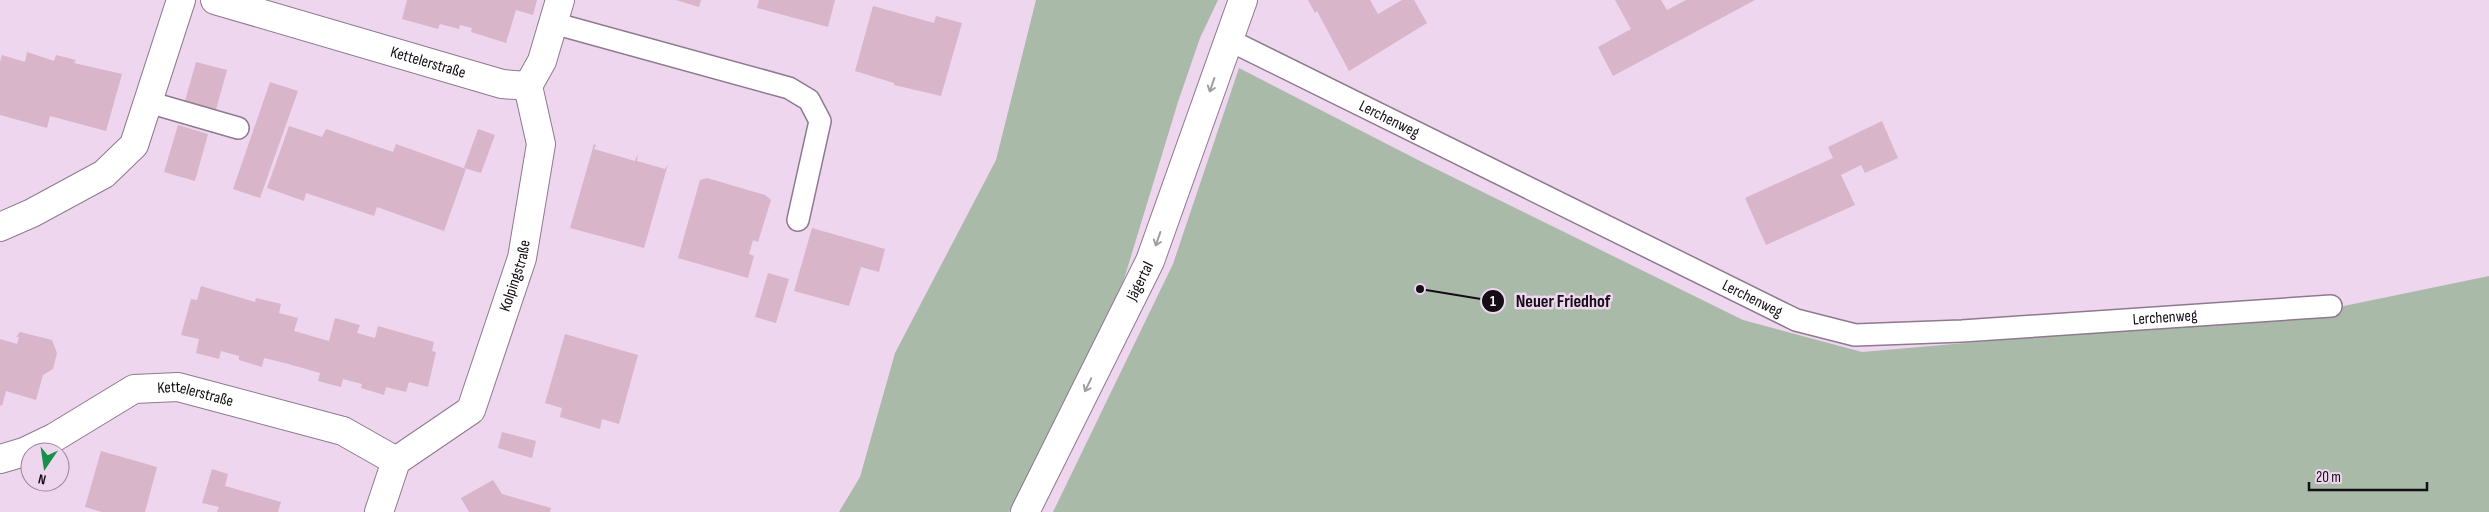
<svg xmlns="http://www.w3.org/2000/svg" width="2489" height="512" font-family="'Sofia Sans Condensed',sans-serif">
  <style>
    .green { fill: #a9baa9 }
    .building { fill: #d8b5c8 }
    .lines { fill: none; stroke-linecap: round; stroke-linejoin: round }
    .lane-casing { stroke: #8f798f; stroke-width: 24 }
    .street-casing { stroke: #8f798f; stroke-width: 30 }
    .lane { stroke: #fff; stroke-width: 21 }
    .street { stroke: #fff; stroke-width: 28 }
    .oneway { stroke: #a19ea1 }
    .labels { text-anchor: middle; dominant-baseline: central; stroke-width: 5; stroke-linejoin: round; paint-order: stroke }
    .street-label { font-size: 16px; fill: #150d15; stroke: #eed6ee }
    .leader { fill: none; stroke: #150d15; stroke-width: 2 }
    .callout-dot { fill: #150d15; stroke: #eed6ee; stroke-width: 2 }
    .mark-label { font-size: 15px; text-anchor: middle; font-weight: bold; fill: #fff }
    .callout-label { font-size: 18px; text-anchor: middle; font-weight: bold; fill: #150d15; stroke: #eed6ee; stroke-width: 5; stroke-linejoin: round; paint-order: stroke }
  </style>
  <rect width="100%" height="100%" fill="#eed6ee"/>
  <g class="green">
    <polygon points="1036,0 1218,0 1200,38 1178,102 1121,289 1009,512 839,512 860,477 895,353 996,160"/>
    <polygon points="1239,68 1420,161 1743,320 1862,352 2310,313 2489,276 2489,512 1053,512 1173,264"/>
  </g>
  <g class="building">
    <polygon points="407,0 537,0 533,15 516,10 506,43 471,32 472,28 460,25 459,29 440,24 438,29 402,19"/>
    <polygon points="676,0 701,0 699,7"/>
    <polygon points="759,0 835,0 828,27 757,8"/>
    <polygon points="1308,0 1370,0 1378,14 1402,0 1414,0 1427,23 1349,71 1317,11 1315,13"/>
    <polygon points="1615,0 1661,0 1667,10 1686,0 1755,0 1613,76 1598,47 1631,29"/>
    <polygon points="873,6 934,23 936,16 962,23 941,96 894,85 894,83 855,71"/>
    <polygon points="27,52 54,61 56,55 76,60 74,63 122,74 106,131 50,116 47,128 0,115 0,62 2,55 25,62"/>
    <polygon points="196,62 227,70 214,117 183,108"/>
    <polygon points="270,82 298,91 260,198 233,189"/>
    <polygon points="1882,121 1898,158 1865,173 1861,165 1841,175 1855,205 1766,245 1745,198 1833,158 1828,147"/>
    <polygon points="178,125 208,134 195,181 164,172"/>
    <polygon points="289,126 322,137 326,129 393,152 396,144 466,169 444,231 377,207 374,216 306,193 304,201 267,188"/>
    <polygon points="478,129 495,135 481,173 464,168"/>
    <polygon points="594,144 596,145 594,149 635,161 638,154 637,161 665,169 668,164 644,248 570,228"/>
    <polygon points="707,178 765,195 771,200 758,242 753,240 749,254 754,256 748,278 678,258 700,180"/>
    <polygon points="812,228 885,249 879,272 861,267 849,306 794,291"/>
    <polygon points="768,273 789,279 776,323 755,317"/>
    <polygon points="201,286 255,302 256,298 281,304 279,313 298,318 294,331 329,341 335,318 360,325 357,333 375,338 378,326 434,342 432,351 436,352 428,387 409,382 406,392 386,387 384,395 361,388 362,384 343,379 341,387 318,381 320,373 285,363 264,358 262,367 239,360 239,356 221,351 219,359 196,353 199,339 181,335 191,299 197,300"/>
    <polygon points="20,332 52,340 57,353 53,369 43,375 36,400 6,391 2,406 0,405 0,339 17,344 19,337 16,337"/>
    <polygon points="565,334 638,355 619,424 602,419 600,429 560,417 562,408 545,403"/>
    <polygon points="502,432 536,441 532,458 498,448"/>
    <polygon points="101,451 157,467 145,512 102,512 85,507"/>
    <polygon points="212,469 228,474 225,486 281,502 278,512 217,512 219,507 202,503"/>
    <polygon points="493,480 502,494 551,508 550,512 469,512 461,498"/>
  </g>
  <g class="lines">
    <g class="lane-casing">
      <g id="lane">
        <polyline points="553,23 789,88 809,100 820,121 798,220"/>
        <path id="s1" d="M1227,39L1796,320L1855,335L1962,331L2331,306"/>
        <polyline points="148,102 238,128"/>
      </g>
    </g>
    <g class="street-casing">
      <g id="street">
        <path id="s2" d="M215,0L502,84L528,86"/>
        <polyline points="0,227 32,213 104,174 134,145 181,0"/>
        <path id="s3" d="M0,459L24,452L55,437L134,389L178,387L343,431L396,461"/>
        <path id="s4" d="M379,512L396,461L471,410L522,258L541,144L528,86L542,61L560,0"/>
        <path id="s5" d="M1025,512L1150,261L1243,0"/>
      </g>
    </g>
    <use href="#lane" class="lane"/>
    <use href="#street" class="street"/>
  </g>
  <defs><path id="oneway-shaft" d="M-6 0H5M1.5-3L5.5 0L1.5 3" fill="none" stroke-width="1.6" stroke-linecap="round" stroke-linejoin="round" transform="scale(1.25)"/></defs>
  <g class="oneway">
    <use href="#oneway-shaft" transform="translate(1212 85) rotate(109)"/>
    <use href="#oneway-shaft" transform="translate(1158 239) rotate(109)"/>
    <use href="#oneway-shaft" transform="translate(1088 385) rotate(116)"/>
  </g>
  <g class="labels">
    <g class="street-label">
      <text stroke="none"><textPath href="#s2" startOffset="222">Kettelerstraße</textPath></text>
      <text stroke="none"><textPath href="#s1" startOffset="181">Lerchenweg</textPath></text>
      <text stroke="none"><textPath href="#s4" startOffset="286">Kolpingstraße</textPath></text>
      <text stroke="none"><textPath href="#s5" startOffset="258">Jägertal</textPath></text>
      <text stroke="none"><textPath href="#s1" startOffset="586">Lerchenweg</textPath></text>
      <text stroke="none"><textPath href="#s1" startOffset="1006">Lerchenweg</textPath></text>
      <text stroke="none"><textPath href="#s3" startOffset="214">Kettelerstraße</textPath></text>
    </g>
  </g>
  <path class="leader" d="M1420 289L1493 301"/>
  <g class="callout-dot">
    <circle cx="1420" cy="289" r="5"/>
    <circle cx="1493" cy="301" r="12"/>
  </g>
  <g class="mark-label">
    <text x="1493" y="306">1</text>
  </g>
  <g class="callout-label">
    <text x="1563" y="307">Neuer Friedhof</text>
  </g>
  <g transform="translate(45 467) rotate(193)"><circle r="24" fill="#eed6ee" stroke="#978697"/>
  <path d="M0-4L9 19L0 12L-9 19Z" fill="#18904c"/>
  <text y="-8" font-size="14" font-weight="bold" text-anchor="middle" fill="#150d15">N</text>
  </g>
  <path d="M2309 482v8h118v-8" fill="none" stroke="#150d15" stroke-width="2.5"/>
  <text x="2316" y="482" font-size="15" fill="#150d15" stroke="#eed6ee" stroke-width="4" paint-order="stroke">20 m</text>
</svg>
